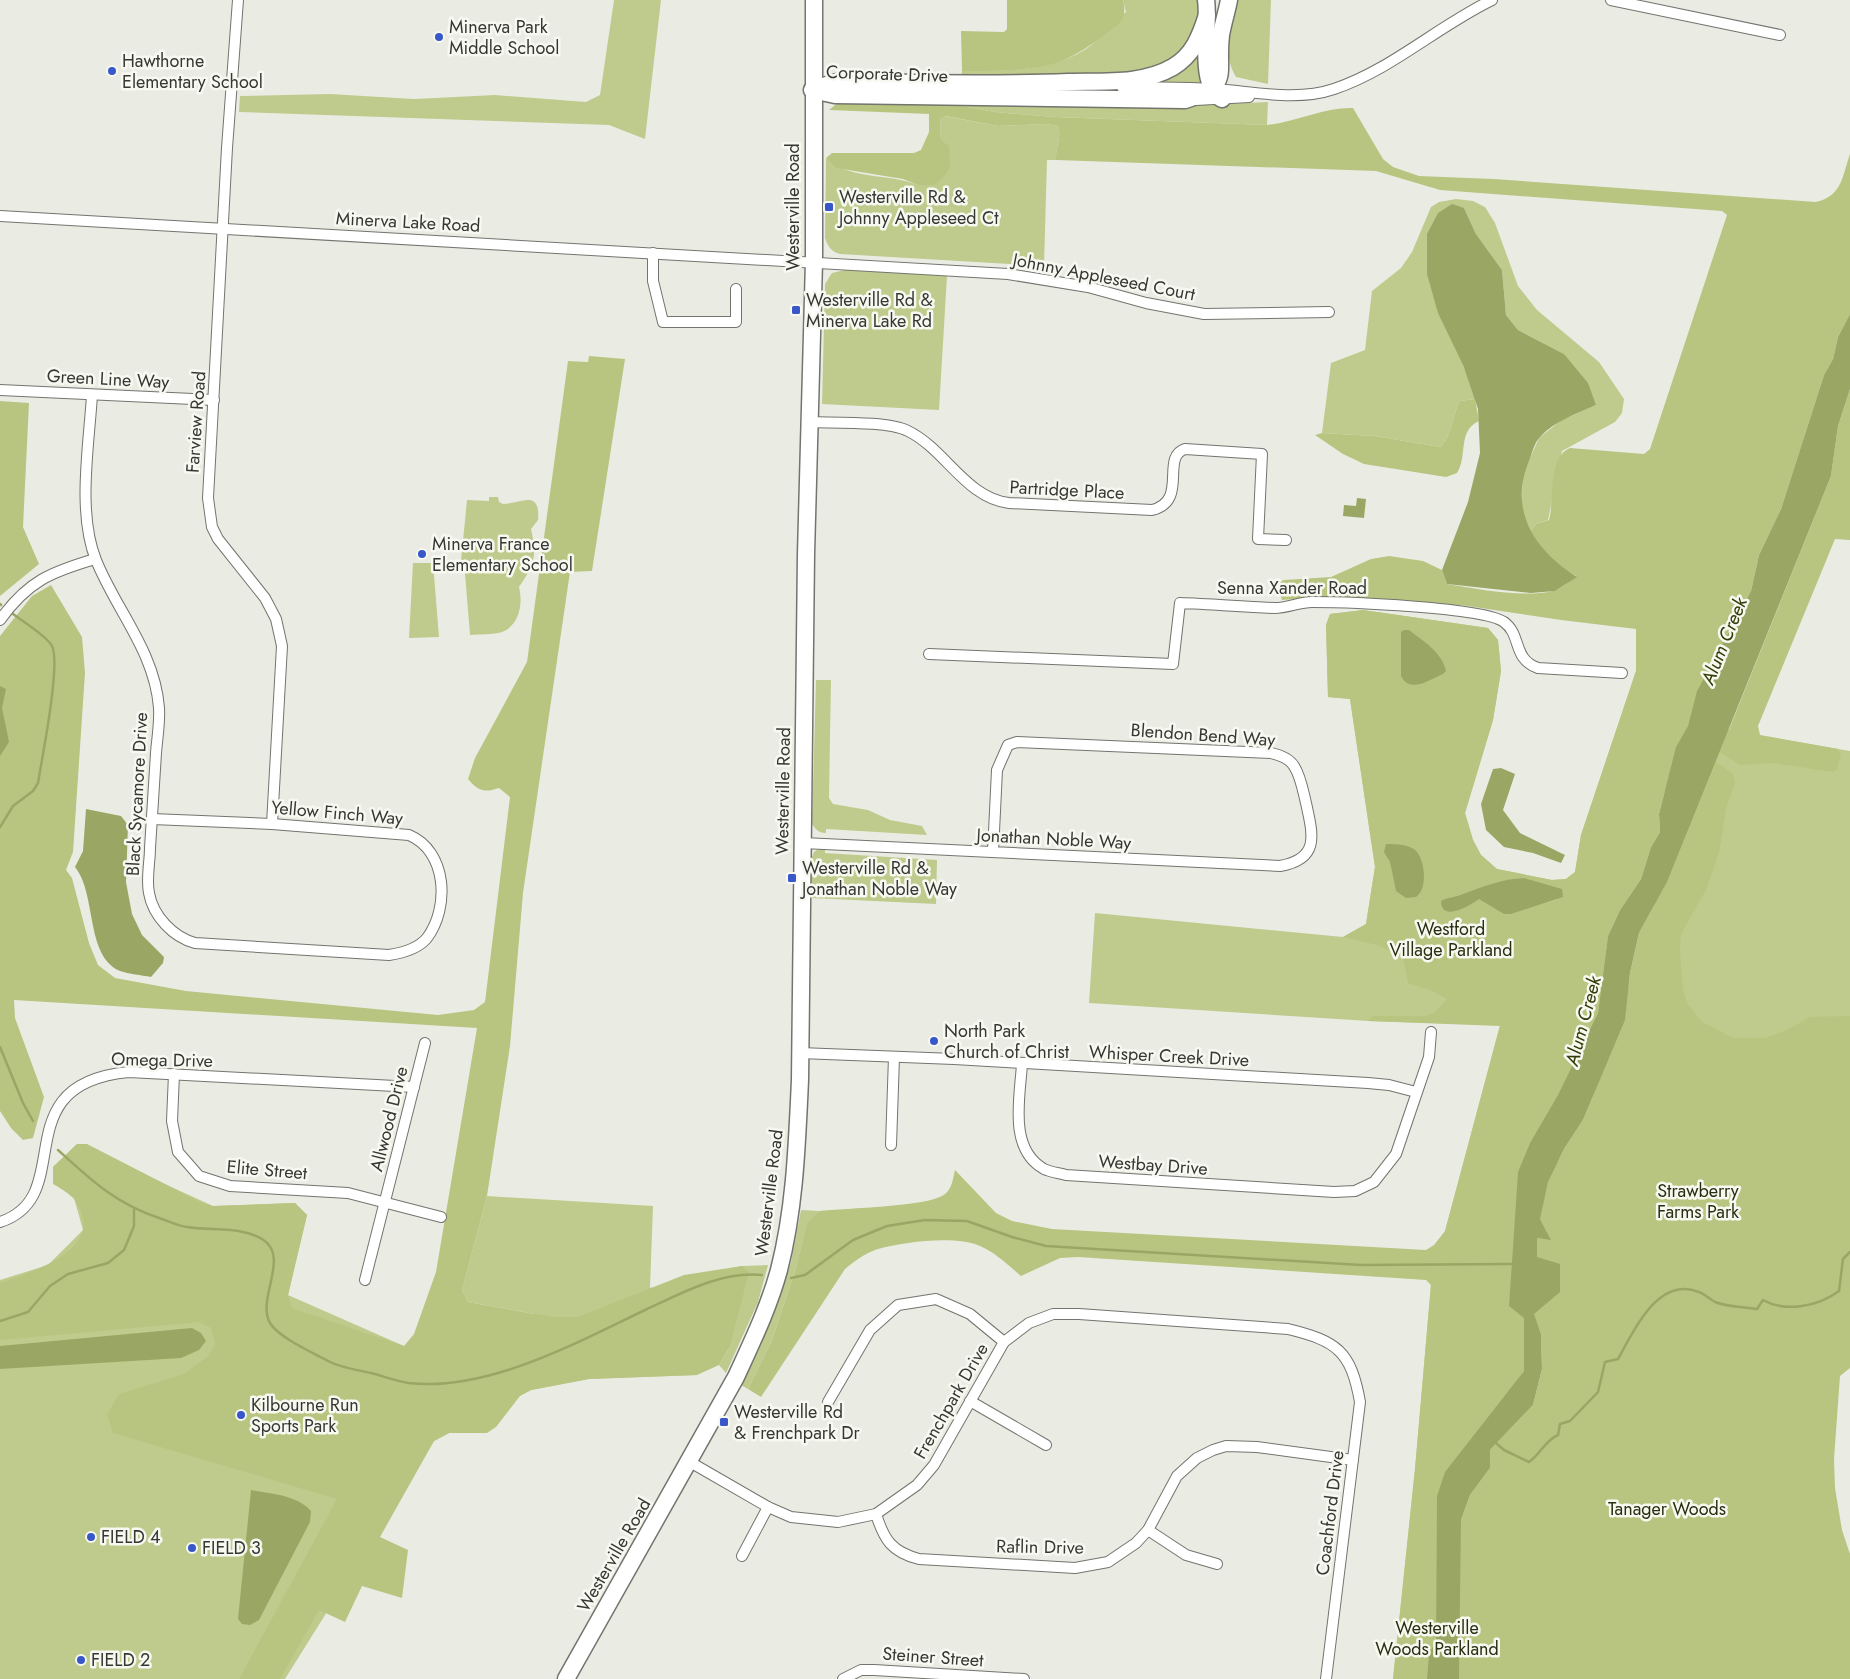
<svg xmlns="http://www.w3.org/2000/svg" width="1850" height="1679" font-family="Jost,sans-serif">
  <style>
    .green { fill: #becb8c }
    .forest { fill: #b8c581; fill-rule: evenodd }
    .water { fill: #9aa764 }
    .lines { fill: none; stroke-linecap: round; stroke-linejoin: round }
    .stream { stroke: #9aa764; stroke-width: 2.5 }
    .minor-casing { stroke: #73746e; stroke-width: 12 }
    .primary-casing { stroke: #73746e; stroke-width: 19 }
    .minor { stroke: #fff; stroke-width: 10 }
    .primary { stroke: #fff; stroke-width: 16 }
    .poi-dot { fill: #3857c9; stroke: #f7f9f1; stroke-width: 2 }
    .labels { text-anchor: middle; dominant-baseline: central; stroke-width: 5; stroke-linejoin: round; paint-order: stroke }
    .poi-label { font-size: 18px; fill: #363633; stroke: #f7f9f1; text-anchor: start }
    .street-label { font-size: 18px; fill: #363633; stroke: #f7f9f1 }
    .park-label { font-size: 18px; fill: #292e10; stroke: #f7f9f1 }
    .water-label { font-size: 19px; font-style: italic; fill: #333b06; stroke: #f7f9f1 }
  </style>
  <rect width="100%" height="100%" fill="#eaece4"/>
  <g class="green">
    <polygon points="614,0 661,0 645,139 609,125 239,112 240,96 330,94 414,99 495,95 586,102 600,95"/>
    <path d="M1123,0H1198L1199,22L1187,47L1165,66L1135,74L961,77L962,71C1002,71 1051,72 1086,49C1100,39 1113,23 1126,12Z"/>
    <path d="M1235,0H1271L1268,84L1236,77C1222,55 1229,24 1235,0Z"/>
    <polygon points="1196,54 1200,55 1202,82 1200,83 1159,83 1159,78"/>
    <polygon points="941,102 1028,107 1156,107 1268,102 1267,125 1055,117 995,112"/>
    <path d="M944,116L998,126L1047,124L1058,126C1062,136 1055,149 1056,160H1047L1044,266L840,254C832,252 828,247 825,238L826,158C848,180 889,173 918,185L941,140L940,119Z"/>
    <path d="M1456,199L1473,201L1485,207L1495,223L1518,286L1537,310L1599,362L1624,399L1622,413L1615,422L1562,451L1548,520L1536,524L1531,531L1521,510L1523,474L1539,438L1560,421L1596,405L1564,354L1518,330L1506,315L1502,270L1476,234L1464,208L1463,365L1475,399L1460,401C1452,415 1452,437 1440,447L1375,436L1322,433L1331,363L1365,350L1372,291L1401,268L1412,252L1431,207L1439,202Z"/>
    <polygon points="845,270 947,276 939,410 822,404 825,284 832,273"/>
    <path d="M489,497H498L499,502L503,504C519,504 541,488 538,520L531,529C537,555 535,564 519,587C523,603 520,625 502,632C493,635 480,634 470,635L464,561H461L467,500L489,501Z"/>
    <polygon points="413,563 433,563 439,637 409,638"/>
    <polygon points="1363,610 1488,628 1498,640 1501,671 1493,720 1465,813 1473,840 1481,855 1497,869 1552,880 1566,879 1575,872 1581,835 1636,671 1636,628 1729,628 1608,936 1598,1013 1461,1520 1482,1679 1393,1679 1415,1469 1431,1284 1500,1025 1368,1021 1089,1003 1095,913 1343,937 1366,924 1375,867 1350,699 1328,697 1326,625 1330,614"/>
    <path d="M816,680H831L829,798L833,804L868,810L890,820L922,826L927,835L826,829V833C819,833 816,830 812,824Z"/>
    <polygon points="1711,727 1850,751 1850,1244 1532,1290"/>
    <polygon points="820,848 825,848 825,853 937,860 936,904 811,898 812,857 814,852"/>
    <polygon points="77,1144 213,1206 295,1203 307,1215 288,1295 404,1346 535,1314 468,1302 462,1290 487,1196 653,1206 650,1288 742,1266 768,1265 758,1302 726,1373 719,1365 729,1348 697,1375 589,1379 531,1390 434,1441 285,1679 0,1679 0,1280 48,1265 83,1230 74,1198 53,1167"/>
    <polygon points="801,1210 819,1211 807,1224 795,1271 772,1340 748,1389 741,1385 781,1293 791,1262"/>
  </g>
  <g class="forest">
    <path d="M1007,0H1123C1128,21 1119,24 1103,36C1088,47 1071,59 1053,64C1024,72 991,71 962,71L961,31L1004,32L1007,29Z"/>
    <path d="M839,102H941L995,112L1055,117L1267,125C1296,122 1325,107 1353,108L1383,159L1393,167L1419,176L1494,179L1816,202C1842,196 1842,177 1850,154V314L1838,337L1833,359L1824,375L1781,509L1759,555L1751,591L1697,691L1688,726L1676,747L1659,814L1660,832L1651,847L1641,879L1620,910L1608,936L1598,1013L1558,1095L1530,1143L1518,1172L1509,1306L1524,1317V1371L1437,1496L1436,1641L1429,1654L1427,1679H1393L1415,1469L1431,1285L1426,1280L1078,1257L1060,1258L1021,1276C1008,1265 996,1253 980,1246C954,1235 905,1242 878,1249C865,1253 855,1261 845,1269L761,1397L748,1389L772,1340L795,1271L807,1223L819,1211C844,1208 930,1207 945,1194C952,1189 953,1178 955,1170L996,1213L1012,1221L1052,1229L1426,1250L1434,1245L1445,1231L1500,1026L1368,1021L1373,1016H1426L1435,1012L1447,999L1430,990L1408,983L1403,957L1377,945L1343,937L1366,924L1375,867L1350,699L1328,697L1326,625L1330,614L1363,610L1488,628L1498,640L1501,671L1493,720L1465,813L1473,840L1481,855L1497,869L1552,880L1566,879L1575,872L1581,835L1636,671V629L1561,620L1461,605L1450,607L1320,597L1282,600L1277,583L1284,580L1331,577L1371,559L1389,556L1423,561L1442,570L1447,584C1478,589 1522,598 1553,591C1561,589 1569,581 1576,576C1557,565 1541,551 1531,531L1536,524L1549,520C1555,499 1547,457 1570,448L1644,454L1650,449L1727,215L1722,211L1440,190L1376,171L1056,160C1055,149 1062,136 1058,126L1047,124L998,126L945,116L940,119L941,140L949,146L950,167L942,179L934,185H918L903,179L836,168L826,158L832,153H914L921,150L929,132V114L829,110ZM1384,852L1416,897L1396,891L1390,862ZM1524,878L1562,889L1556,901L1529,907L1511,914H1504L1484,900L1445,898C1475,893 1493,879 1524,878Z"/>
    <path d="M589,356L625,359L592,571L570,572L523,893L510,1046L487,1196L462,1290L468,1302L552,1317H578L684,1275L742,1266L749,1272L730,1346L719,1365L697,1375L589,1379L531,1390L520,1396L496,1427L487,1433H449L434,1441L380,1537L408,1550L402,1598L362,1586L345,1622L319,1610L280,1679H239L337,1499L113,1433L107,1414L119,1394L184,1374L208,1356L215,1344L211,1328L199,1322L0,1340V1283C28,1273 100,1252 80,1210C78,1206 76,1200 72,1197C67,1192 60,1188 53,1184V1167L77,1144H87L200,1202L213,1206L295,1203L307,1215L288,1295L292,1308L404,1346L414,1334L436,1272L477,1028L14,1000L15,1018L44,1097L33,1138L23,1140L11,1128L0,1111V636L32,596L51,585L82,637L85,673L73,852L66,870L72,878L89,943L98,965L115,978L186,991L438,1015L474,1010L485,1002L510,797L499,788C484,793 478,791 468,779L475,758L527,662L568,361L588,362Z"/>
    <polygon points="1850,389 1850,540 1835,539 1758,726 1760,735 1838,749 1841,755 1837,769 1833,772 1773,763 1740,765 1720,752 1831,476 1838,426"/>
    <path d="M1475,399L1479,421C1457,431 1468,456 1457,473L1446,477L1364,464L1343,454L1315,435L1322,433L1375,436L1440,447C1452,437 1452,415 1460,401Z"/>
    <polygon points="0,401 29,403 23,527 39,564 0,596"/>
    <polygon points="1716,762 1733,774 1735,782 1726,809 1719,853 1706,890 1681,934 1680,951 1683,990 1687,1003 1702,1022 1733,1038 1765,1038 1787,1030 1810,1017 1850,1016 1850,1368 1840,1376 1834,1459 1835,1488 1842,1530 1850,1554 1850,1679 1459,1679 1461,1520 1470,1495 1490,1468 1490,1450 1533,1405 1542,1369 1541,1334 1533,1314 1537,1238 1550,1239 1540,1219 1548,1182 1564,1149 1583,1120 1625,1020 1630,973 1639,933 1667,882"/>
  </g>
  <g class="water">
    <path d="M1452,204L1464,208L1476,234L1502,270L1506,315L1518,330L1564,354L1588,383L1596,405C1577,414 1554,421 1540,437C1534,443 1532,454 1529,461C1508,510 1535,551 1577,577L1555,591L1531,593L1447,584L1442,570L1468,502L1480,453L1478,409L1463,365L1438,313L1427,274V234L1438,213Z"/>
    <polygon points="1850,314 1850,389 1838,426 1831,476 1667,882 1639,933 1630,973 1625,1020 1583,1120 1564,1149 1548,1182 1540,1219 1551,1240 1537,1238 1537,1257 1560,1264 1560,1292 1534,1314 1541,1334 1542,1369 1533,1405 1490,1450 1490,1468 1470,1495 1461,1520 1459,1679 1427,1679 1429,1654 1436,1641 1437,1496 1445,1472 1524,1371 1524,1318 1509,1306 1518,1172 1530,1143 1558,1095 1598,1013 1608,936 1620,910 1641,879 1651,847 1660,832 1659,814 1676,747 1688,726 1697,691 1751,591 1759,555 1781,509 1824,375 1833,359 1838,337"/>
    <polygon points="1357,498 1366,499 1364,518 1343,516 1344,505 1356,506"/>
    <path d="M1404,630H1409C1423,641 1442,652 1446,671L1443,674C1429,680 1410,694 1401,676V632Z"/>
    <polygon points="0,686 6,689 2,708 9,742 0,756"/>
    <polygon points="1501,768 1515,774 1503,810 1520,833 1565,855 1561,863 1533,853 1504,847 1486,830 1481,804 1493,769"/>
    <path d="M86,809L121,816L128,825L126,882L132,914L142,935L164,957L163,963L151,977C141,975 129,974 120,971C85,956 97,894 75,867L83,851Z"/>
    <path d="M1386,844C1395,844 1411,844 1417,852C1425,862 1428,889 1416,897L1406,898L1396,891L1390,862L1384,852Z"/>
    <path d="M1524,878L1562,889L1563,897L1511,914H1504L1479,899C1471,905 1441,923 1441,901C1448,897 1456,897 1463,894C1485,886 1501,879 1524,878Z"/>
    <polygon points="192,1328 201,1333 206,1341 199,1350 181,1358 0,1369 0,1346"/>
    <path d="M251,1490C271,1494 297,1495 311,1511L310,1522L259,1620L250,1625L242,1624L238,1619Z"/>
  </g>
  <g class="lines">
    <g class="stream">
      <polyline points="0,604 1,605"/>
      <path d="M0,827L13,806L33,791L38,783C42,758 61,664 52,646C47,636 22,621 13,614"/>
      <polyline points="0,1047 23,1103 33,1121"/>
      <path d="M58,1150C91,1180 116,1204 159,1218C168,1221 178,1226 187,1227C212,1231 240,1226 262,1239C291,1256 256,1299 270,1323C279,1338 314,1353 330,1362C342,1368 358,1370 371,1373C383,1376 396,1381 408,1383C487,1392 576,1343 645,1310C682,1293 721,1271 762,1275"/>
      <polyline points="791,1278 805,1275 853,1240 887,1226 925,1220 967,1221 1012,1237 1046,1246 1361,1265 1512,1264"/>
      <polyline points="0,1321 28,1312 50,1286 68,1274 108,1263 124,1250 134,1226 134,1210"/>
      <path d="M1496,1443L1504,1450L1529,1462C1541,1454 1544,1441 1558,1435L1560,1424L1570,1421L1598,1392L1605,1362L1618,1359C1633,1332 1658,1275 1699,1292C1705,1294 1709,1299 1715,1302C1727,1307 1744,1307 1757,1309L1763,1300C1786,1313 1819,1306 1839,1291L1843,1259L1850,1252"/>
    </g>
    <g class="minor-casing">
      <g id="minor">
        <polyline points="238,0 227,148 208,498 212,527 218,539 265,598 276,619 282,646 272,824"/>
        <polyline points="1611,0 1780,35"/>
        <path d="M1122,87C1153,88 1183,87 1213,89C1252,91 1296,102 1334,89C1391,70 1438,26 1492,0"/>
        <polyline points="1196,100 1249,97"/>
        <polyline points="0,216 1008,274 1088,287 1146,303 1204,314 1329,312"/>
        <polyline points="653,253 653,281 663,322 736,322 736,289"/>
        <polyline points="0,390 214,400"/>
        <path d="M92,395C89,445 77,513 96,560C116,610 155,652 159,708C160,723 157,739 156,753C154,785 152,816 150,848C150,862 146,879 149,893C153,916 173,937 195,943L389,955C402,953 418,949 427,938C450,907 447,851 409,835L272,824L152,819"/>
        <path d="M810,422C834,423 888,421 908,431C945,449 966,498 1009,503L1152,510C1189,501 1160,457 1185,449L1262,454L1258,539L1286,540"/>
        <path d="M0,620C28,581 51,572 95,559"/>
        <path d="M929,654L1173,664L1180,603C1212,604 1243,607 1275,608C1287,608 1300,602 1312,602C1344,602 1483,607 1504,622C1522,635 1512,659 1538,668L1622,673"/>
        <path d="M803,843L1280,866C1320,859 1313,835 1306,803C1303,791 1301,777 1294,766C1289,758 1280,755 1271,753L1017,742L1008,745L997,770L993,852"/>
        <polyline points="800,1053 954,1059 1368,1083 1389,1085 1416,1092"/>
        <path d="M1022,1064C1020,1097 1008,1149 1044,1169C1050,1172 1059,1173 1066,1175L1334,1192L1355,1191L1374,1182L1396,1154L1429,1057L1431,1032"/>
        <polyline points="174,1074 172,1121 178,1152 199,1176 230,1186 348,1193 441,1217"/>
        <polyline points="891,1145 894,1057"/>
        <path d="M0,1222C80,1196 1,1084 129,1072L414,1087"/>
        <polyline points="365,1280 425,1043"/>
        <polyline points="970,1401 1046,1445"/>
        <polyline points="828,1402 870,1330 898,1305 936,1299 970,1314 1004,1342"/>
        <path d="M690,1462L768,1507L791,1517L838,1522L876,1514L917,1485L934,1465L1004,1342L1029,1323L1053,1314H1079L1288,1329C1337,1341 1351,1351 1360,1402L1326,1679"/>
        <path d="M876,1514C884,1540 892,1552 919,1559L1075,1568L1108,1562L1136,1543L1148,1530L1177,1476L1197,1458L1213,1450L1226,1446L1257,1447L1353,1460"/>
        <polyline points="1148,1530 1186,1555 1217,1564"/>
        <polyline points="742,1556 768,1507"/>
        <polyline points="843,1679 861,1670 874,1670 1024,1679"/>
      </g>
    </g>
    <g class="primary-casing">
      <g id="primary">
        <path d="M1206,0C1210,26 1197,85 1222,99"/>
        <path d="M813,89L837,82C914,83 991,85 1068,82C1102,81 1142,85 1173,67C1193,55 1200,37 1207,15"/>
        <path d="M812,90L835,95L1185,100C1233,85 1216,74 1221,35C1223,23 1227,11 1229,0"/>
        <path d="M566,1679L736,1377C752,1342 769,1307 779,1270C795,1208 797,1144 800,1080L806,554L814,261V0"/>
      </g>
    </g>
    <use href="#minor" class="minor"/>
    <use href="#primary" class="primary"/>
  </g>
  <g class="poi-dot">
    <circle cx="439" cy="37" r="5"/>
    <circle cx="112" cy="71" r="5"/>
    <rect x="824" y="202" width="10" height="10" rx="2.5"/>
    <rect x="791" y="305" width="10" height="10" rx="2.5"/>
    <circle cx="422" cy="554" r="5"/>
    <rect x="787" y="873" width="10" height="10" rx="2.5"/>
    <circle cx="934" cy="1041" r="5"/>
    <circle cx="241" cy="1415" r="5"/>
    <rect x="719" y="1417" width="10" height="10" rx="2.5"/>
    <circle cx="91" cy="1537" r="5"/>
    <circle cx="192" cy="1548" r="5"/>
    <circle cx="81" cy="1660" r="5"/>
  </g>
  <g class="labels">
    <g class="poi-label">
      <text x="449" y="27">Minerva Park<tspan x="449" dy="21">Middle School</tspan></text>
      <text x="122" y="61">Hawthorne<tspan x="122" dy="21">Elementary School</tspan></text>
      <text x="839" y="197">Westerville Rd &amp;<tspan x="839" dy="21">Johnny Appleseed Ct</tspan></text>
      <text x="806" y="300">Westerville Rd &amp;<tspan x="806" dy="21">Minerva Lake Rd</tspan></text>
      <text x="432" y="544">Minerva France<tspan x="432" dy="21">Elementary School</tspan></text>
      <text x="802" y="868">Westerville Rd &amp;<tspan x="802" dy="21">Jonathan Noble Way</tspan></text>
      <text x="944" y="1031">North Park<tspan x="944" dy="21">Church of Christ</tspan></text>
      <text x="251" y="1405">Kilbourne Run<tspan x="251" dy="21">Sports Park</tspan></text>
      <text x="734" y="1412">Westerville Rd<tspan x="734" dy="21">&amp; Frenchpark Dr</tspan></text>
      <text x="101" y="1537">FIELD 4</text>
      <text x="202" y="1548">FIELD 3</text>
      <text x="91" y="1660">FIELD 2</text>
    </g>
    <g class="street-label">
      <text transform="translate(887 74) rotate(2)">Corporate Drive</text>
      <text transform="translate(793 207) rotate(-90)">Westerville Road</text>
      <text transform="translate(408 222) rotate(3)">Minerva Lake Road</text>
      <text transform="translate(1104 277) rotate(11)">Johnny Appleseed Court</text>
      <text transform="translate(108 379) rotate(3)">Green Line Way</text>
      <text transform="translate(196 422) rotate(-86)">Farview Road</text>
      <text transform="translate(1067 490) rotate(3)">Partridge Place</text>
      <text x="1292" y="588">Senna Xander Road</text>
      <text transform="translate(1203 735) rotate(4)">Blendon Bend Way</text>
      <text transform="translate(783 791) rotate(-89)">Westerville Road</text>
      <text transform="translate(137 794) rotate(-87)">Black Sycamore Drive</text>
      <text transform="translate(337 813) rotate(5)">Yellow Finch Way</text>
      <text transform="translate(1054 839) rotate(3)">Jonathan Noble Way</text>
      <text transform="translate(1169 1056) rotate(3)">Whisper Creek Drive</text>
      <text transform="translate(162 1060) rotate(1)">Omega Drive</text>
      <text transform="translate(389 1119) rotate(-76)">Allwood Drive</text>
      <text transform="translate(1153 1165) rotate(4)">Westbay Drive</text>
      <text transform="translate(267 1170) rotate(5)">Elite Street</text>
      <text transform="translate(769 1193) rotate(-83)">Westerville Road</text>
      <text transform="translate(951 1401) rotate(-60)">Frenchpark Drive</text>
      <text transform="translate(1330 1513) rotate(-83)">Coachford Drive</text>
      <text transform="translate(1040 1547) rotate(1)">Raflin Drive</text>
      <text transform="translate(614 1555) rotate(-60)">Westerville Road</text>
      <text transform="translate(933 1657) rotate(4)">Steiner Street</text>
    </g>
    <g class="park-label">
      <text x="1451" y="929">Westford<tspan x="1451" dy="21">Village Parkland</tspan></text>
      <text x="1698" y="1191">Strawberry<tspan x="1698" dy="21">Farms Park</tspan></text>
      <text x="1667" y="1509">Tanager Woods</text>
      <text x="1437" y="1628">Westerville<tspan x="1437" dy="21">Woods Parkland</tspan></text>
    </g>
    <g class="water-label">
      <text transform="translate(1724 641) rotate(-68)">Alum Creek</text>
      <text transform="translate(1583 1021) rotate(-75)">Alum Creek</text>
    </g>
  </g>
</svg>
